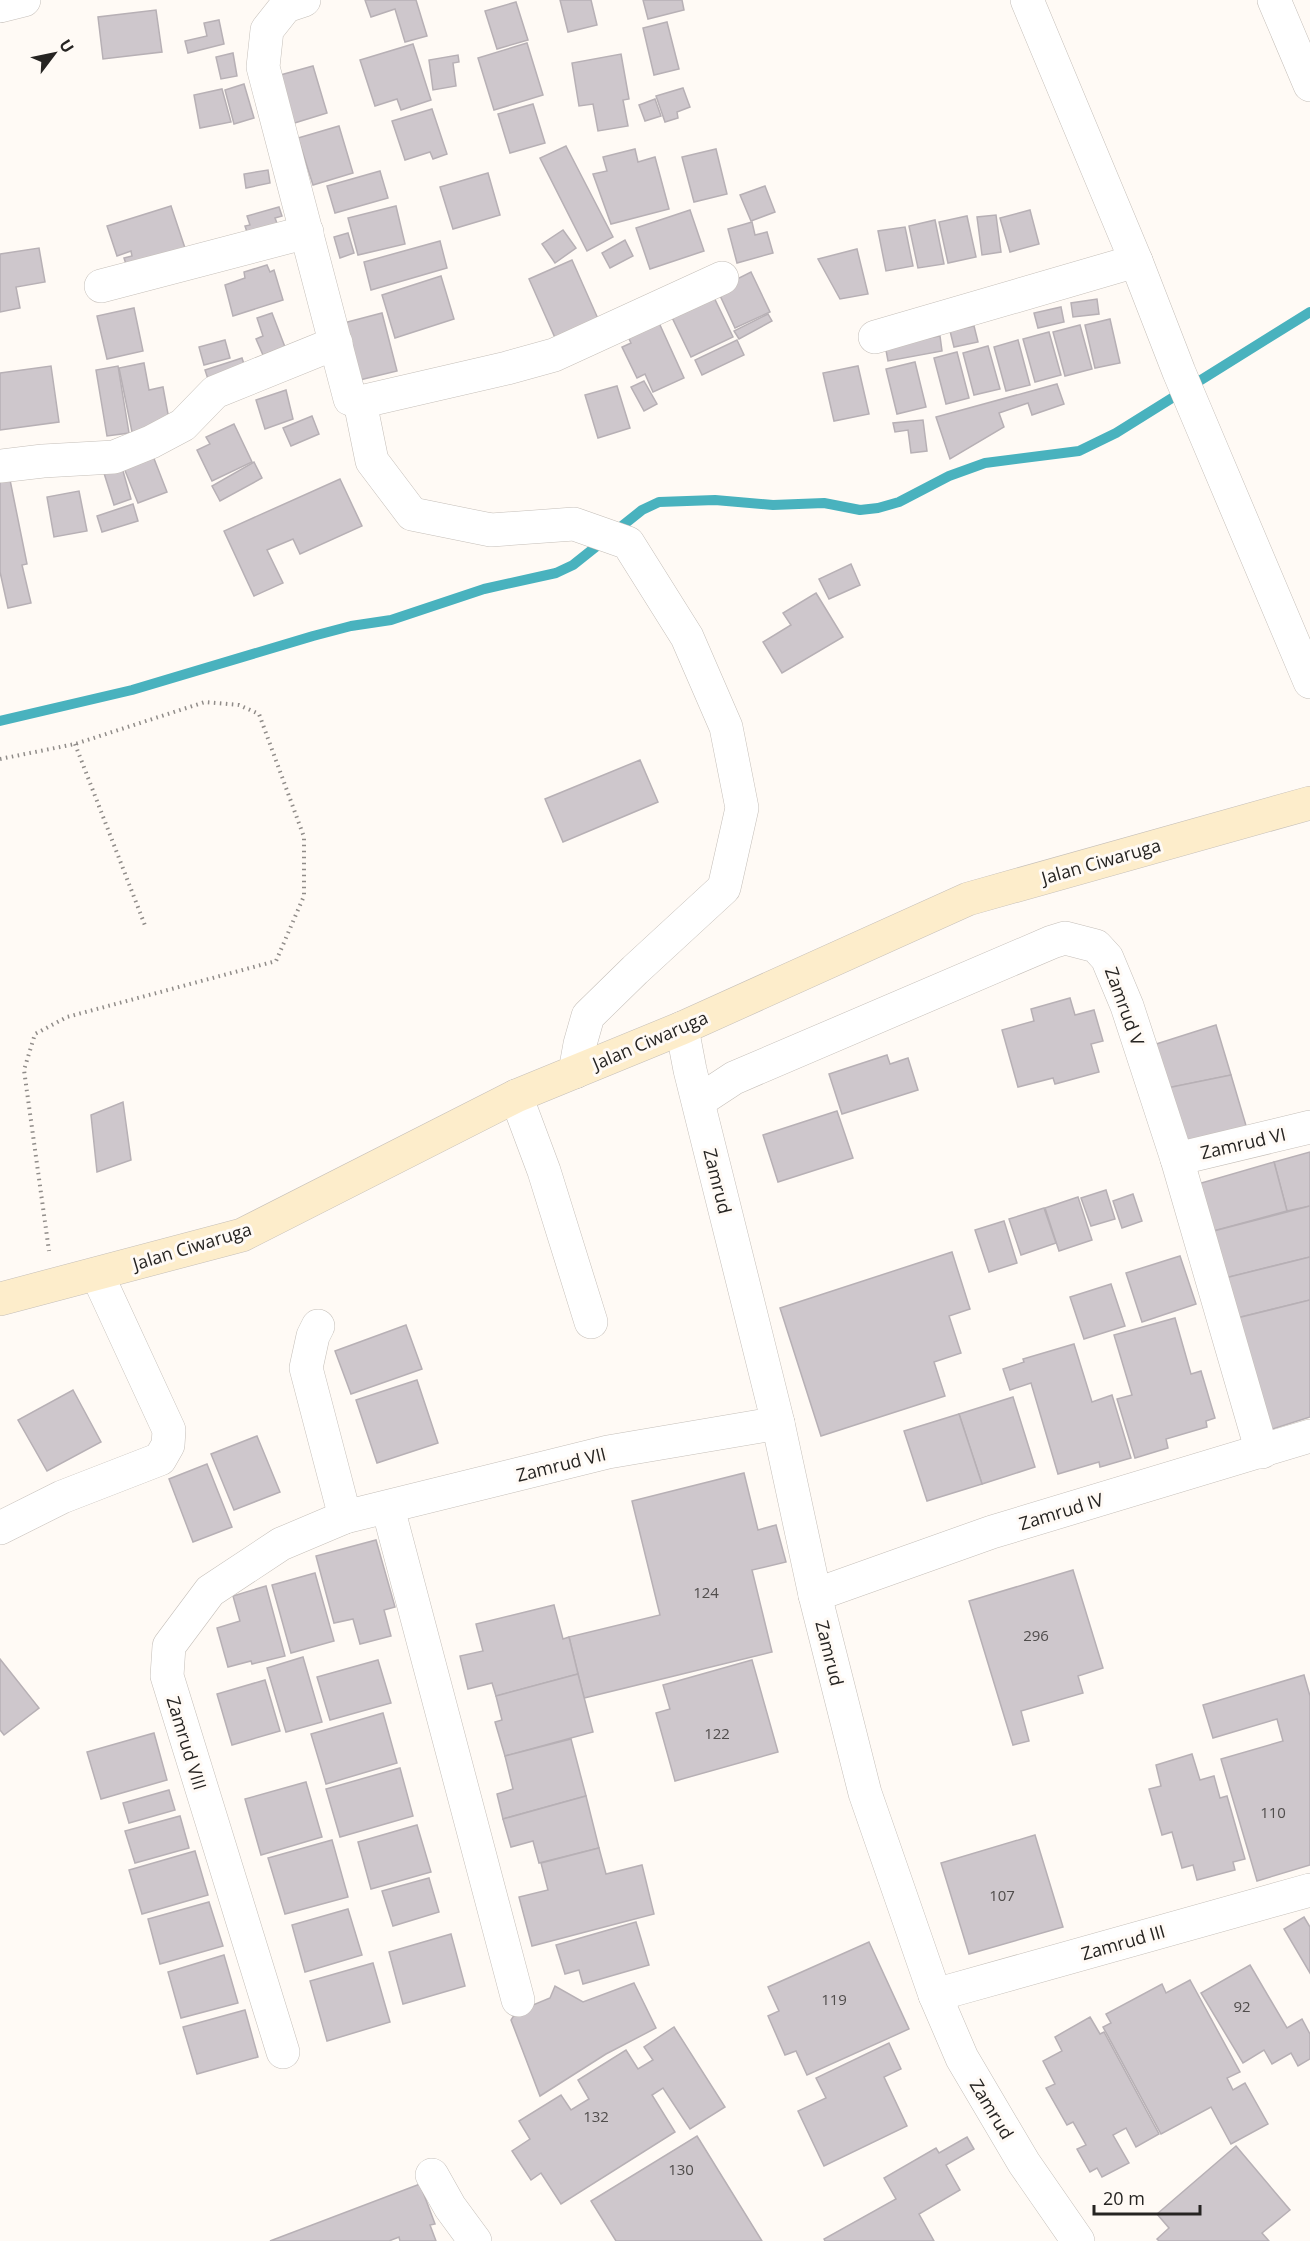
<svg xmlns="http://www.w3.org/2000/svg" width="1310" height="2241" font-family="'Open Sans',sans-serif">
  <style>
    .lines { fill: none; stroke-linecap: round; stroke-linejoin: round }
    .stream { stroke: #49b2be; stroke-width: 10 }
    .building { fill: #cec7cc; stroke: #b7b0b5; stroke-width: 1.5 }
    .street-casing { stroke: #c5bfb9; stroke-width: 34 }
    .secondary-casing { stroke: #c5bfb9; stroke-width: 34 }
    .path { stroke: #908c89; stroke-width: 4; stroke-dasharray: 1.5 4.5; stroke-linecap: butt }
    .street { stroke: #fff; stroke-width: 33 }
    .secondary { stroke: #fdedcb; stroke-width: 33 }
    .labels { text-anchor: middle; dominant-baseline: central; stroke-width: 6; stroke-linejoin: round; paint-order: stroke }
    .number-label { font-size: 15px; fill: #504d4c }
    .street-label { font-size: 18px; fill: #262422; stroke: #fffaf5 }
  </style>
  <rect width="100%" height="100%" fill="#fffaf5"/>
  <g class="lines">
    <polyline class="stream" points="0,721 132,690 313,636 351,626 391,620 484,589 556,573 573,565 642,510 659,502 715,500 773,505 824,503 860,510 878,508 899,502 949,476 985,463 1079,451 1116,433 1310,312"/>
  </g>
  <g class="building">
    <polygon points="365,0 416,0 427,36 405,42 395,9 371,17"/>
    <polygon points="560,0 591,0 597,25 568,32"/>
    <polygon points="643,0 682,0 684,10 648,19"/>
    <polygon points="516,2 528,40 497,49 485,11"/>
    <polygon points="156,10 162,52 103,59 98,17"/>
    <polygon points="219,20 224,44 188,53 185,41 207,36 204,23"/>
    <polygon points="667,22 679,69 654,75 643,28"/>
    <polygon points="527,43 543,95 494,110 478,58"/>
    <polygon points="413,44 431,100 401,110 397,99 375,106 360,60"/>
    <polygon points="233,53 237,76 221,79 216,57"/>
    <polygon points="621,54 629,99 623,100 628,126 598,131 593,104 579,106 572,63"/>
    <polygon points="458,55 459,62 453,63 456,86 433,90 429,60"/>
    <polygon points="313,66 327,113 288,125 273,77"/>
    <polygon points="244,84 254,118 234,124 225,90"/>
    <polygon points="683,88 690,107 677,112 678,118 665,122 656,96"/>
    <polygon points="222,89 231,122 200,128 194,95"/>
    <polygon points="655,99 661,116 645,121 639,105"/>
    <polygon points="533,104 545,143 510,153 498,114"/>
    <polygon points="432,109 447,154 433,159 430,152 405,160 392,121"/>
    <polygon points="339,126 353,173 313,185 298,138"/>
    <polygon points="566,146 613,237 587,251 540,158"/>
    <polygon points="635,149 638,162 655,157 669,209 611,224 593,174 607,171 603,157"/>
    <polygon points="716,149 727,194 694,202 682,157"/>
    <polygon points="268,170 270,183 246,188 244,174"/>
    <polygon points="380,171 388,198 335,213 327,186"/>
    <polygon points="488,173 500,215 453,229 440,187"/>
    <polygon points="765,186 775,212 751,221 740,195"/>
    <polygon points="171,206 188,257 130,276 124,258 132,256 131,251 117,256 107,226"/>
    <polygon points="396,206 405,244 358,255 348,218"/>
    <polygon points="279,207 282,216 275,218 280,231 250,241 245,226 250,225 247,216"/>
    <polygon points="690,210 704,251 650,269 636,228"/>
    <polygon points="1030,210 1039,244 1010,252 1000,218"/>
    <polygon points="996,215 1001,252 982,255 977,217"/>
    <polygon points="967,216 976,257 948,263 939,222"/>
    <polygon points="935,220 944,264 918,268 909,226"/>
    <polygon points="752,222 755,235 767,232 773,253 737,263 728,229"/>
    <polygon points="905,227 913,266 886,271 878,231"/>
    <polygon points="563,230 576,248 555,263 542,244"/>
    <polygon points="348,233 354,253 340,258 334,237"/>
    <polygon points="625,240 633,256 610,268 602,253"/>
    <polygon points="440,241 447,268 371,290 364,262"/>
    <polygon points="39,248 45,282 16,287 20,308 0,312 0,254"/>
    <polygon points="857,249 868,294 840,299 818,259"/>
    <polygon points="572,260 599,321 556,340 529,279"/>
    <polygon points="267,265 270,272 274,270 283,300 233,316 225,285 245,278 244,272"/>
    <polygon points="751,272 770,312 735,328 717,289"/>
    <polygon points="441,276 454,319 395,338 382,295"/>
    <polygon points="709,287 733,337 691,357 667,307"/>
    <polygon points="1097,299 1099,314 1073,317 1071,303"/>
    <polygon points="1061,307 1064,322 1038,328 1034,313"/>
    <polygon points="134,308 143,351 107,359 97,316"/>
    <polygon points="272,313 285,347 263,355 256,339 263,336 257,318"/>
    <polygon points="382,313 397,371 347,383 332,326"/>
    <polygon points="655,314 684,378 653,392 645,374 637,378 622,347 631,343 624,328"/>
    <polygon points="768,314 772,321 739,339 734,331"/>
    <polygon points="1110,319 1120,363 1095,368 1085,325"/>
    <polygon points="1080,325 1092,369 1065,376 1053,332"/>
    <polygon points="974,326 978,342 954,347 950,331"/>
    <polygon points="1049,332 1061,375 1035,382 1023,339"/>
    <polygon points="940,336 942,351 888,361 885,345"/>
    <polygon points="225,340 230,358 204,365 199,347"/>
    <polygon points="737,340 744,355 702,375 695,360"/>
    <polygon points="1018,340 1030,385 1006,391 994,347"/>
    <polygon points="988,346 1000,389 974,395 963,353"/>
    <polygon points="957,352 969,398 946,404 934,358"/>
    <polygon points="242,358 247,373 210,385 205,370"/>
    <polygon points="915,362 926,407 897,414 886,369"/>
    <polygon points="144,363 149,390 163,387 170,425 132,432 119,368"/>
    <polygon points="51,366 59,422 0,430 0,373"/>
    <polygon points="118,366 129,433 107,436 96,370"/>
    <polygon points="858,366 869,414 834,421 823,373"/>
    <polygon points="644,381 657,404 644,411 631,387"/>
    <polygon points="1057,384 1064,404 1032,415 1028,403 999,413 1004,427 950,459 936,417"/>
    <polygon points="617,386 630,428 598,438 585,395"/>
    <polygon points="286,390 293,419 265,429 256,400"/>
    <polygon points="312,416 319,434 291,446 283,428"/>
    <polygon points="923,420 927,451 911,453 908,430 895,432 893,423"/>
    <polygon points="234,424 252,462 212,481 197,450 210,444 206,437"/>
    <polygon points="153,456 167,492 138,503 124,468"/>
    <polygon points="254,462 262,478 220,501 212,486"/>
    <polygon points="121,464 131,499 114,505 103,470"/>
    <polygon points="8,470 27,564 22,565 31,603 8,608 0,572 0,471"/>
    <polygon points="340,479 362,526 300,554 293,539 267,550 283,583 254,596 224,531"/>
    <polygon points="79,491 87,531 54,537 47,497"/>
    <polygon points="133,504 138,521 102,532 97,516"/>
    <polygon points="851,564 860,585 829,599 819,579"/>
    <polygon points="816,593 843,637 782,673 763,642 791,625 783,613"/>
    <polygon points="640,760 658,802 563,842 545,799"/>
    <polygon points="1070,998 1075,1015 1094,1010 1103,1041 1091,1044 1099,1072 1055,1084 1053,1078 1018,1087 1002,1030 1034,1021 1031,1009"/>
    <polygon points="1216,1025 1231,1075 1167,1088 1153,1045"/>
    <polygon points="887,1055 890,1064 908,1058 918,1090 842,1114 829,1074"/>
    <polygon points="1231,1075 1247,1129 1182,1146 1167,1088"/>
    <polygon points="123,1102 131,1160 97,1172 91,1115"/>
    <polygon points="837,1111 853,1158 778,1182 763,1135"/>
    <polygon points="1310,1152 1310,1206 1287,1211 1274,1162"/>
    <polygon points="1274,1162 1287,1211 1206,1233 1191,1186"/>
    <polygon points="1106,1190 1115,1219 1091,1226 1081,1198"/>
    <polygon points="1133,1194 1142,1221 1122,1228 1113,1201"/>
    <polygon points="1078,1197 1092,1240 1059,1251 1045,1208"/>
    <polygon points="1310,1206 1310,1257 1221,1279 1206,1233"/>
    <polygon points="1044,1208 1056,1243 1021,1255 1009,1219"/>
    <polygon points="1004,1221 1017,1263 989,1272 975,1230"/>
    <polygon points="952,1252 970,1309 949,1316 961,1353 934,1362 945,1396 821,1436 780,1308"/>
    <polygon points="1180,1256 1196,1304 1142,1322 1126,1273"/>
    <polygon points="1310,1257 1310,1300 1233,1319 1221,1279"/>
    <polygon points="1111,1284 1125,1326 1084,1339 1070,1297"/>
    <polygon points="1310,1300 1310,1417 1266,1431 1233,1319"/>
    <polygon points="1175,1318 1191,1374 1201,1371 1215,1418 1206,1421 1207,1427 1166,1439 1168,1448 1135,1458 1117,1399 1132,1395 1114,1335"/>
    <polygon points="406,1325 422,1369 351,1394 335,1351"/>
    <polygon points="1074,1344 1092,1402 1112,1395 1131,1458 1100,1467 1099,1462 1058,1474 1031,1383 1010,1390 1003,1369 1024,1362 1023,1359"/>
    <polygon points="417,1380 438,1443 377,1463 356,1400"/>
    <polygon points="73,1390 101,1442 47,1471 18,1420"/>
    <polygon points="1013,1397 1035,1467 982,1484 959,1414"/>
    <polygon points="959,1414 982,1484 927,1501 904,1431"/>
    <polygon points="257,1436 280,1492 234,1510 211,1454"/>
    <polygon points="207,1464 232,1527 193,1542 169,1479"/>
    <polygon points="744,1473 758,1530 776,1525 786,1562 752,1570 772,1652 584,1698 569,1637 660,1615 632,1501"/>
    <polygon points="376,1540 395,1607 384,1610 391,1636 360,1644 353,1619 334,1623 316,1556"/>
    <polygon points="1073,1570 1103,1668 1078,1676 1083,1693 1021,1711 1029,1741 1013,1745 969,1601"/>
    <polygon points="315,1573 334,1641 291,1653 272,1585"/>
    <polygon points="266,1586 285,1656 252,1664 251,1661 228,1667 217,1628 240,1621 233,1596"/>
    <polygon points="554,1605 563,1639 569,1637 578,1674 496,1696 492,1683 468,1689 460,1656 483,1651 476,1624"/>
    <polygon points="303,1657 322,1722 286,1732 267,1668"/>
    <polygon points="0,1659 39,1708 4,1735 0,1730"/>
    <polygon points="378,1660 391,1703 330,1720 317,1677"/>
    <polygon points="752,1660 778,1752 675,1781 656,1713 670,1709 663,1685"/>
    <polygon points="578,1674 593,1732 505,1756 495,1722 502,1720 496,1696"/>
    <polygon points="1304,1675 1310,1696 1310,1865 1257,1881 1221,1759 1283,1741 1277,1719 1213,1738 1203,1705"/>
    <polygon points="265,1680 280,1731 232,1745 217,1694"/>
    <polygon points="383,1713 397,1763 326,1784 311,1734"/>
    <polygon points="154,1733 167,1780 101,1799 87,1752"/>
    <polygon points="571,1739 586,1796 503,1819 497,1794 513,1789 505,1756"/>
    <polygon points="1192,1754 1200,1780 1214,1776 1220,1798 1227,1796 1245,1859 1233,1862 1235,1870 1197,1880 1193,1865 1182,1868 1172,1832 1162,1835 1149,1789 1161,1786 1156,1765"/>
    <polygon points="400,1768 413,1816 340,1837 326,1789"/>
    <polygon points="306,1782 322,1837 261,1855 245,1799"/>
    <polygon points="169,1790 175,1810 129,1823 123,1803"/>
    <polygon points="586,1796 599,1848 539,1863 533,1841 511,1847 503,1819"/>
    <polygon points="180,1816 189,1848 135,1863 125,1831"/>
    <polygon points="417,1825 431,1872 371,1889 358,1842"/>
    <polygon points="1035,1835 1063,1927 969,1954 941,1863"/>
    <polygon points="332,1840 348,1897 285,1914 268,1858"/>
    <polygon points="599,1848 606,1874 642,1865 654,1914 532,1946 519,1897 548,1890 541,1863"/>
    <polygon points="195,1851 208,1895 142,1914 129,1870"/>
    <polygon points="429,1878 439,1912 393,1926 382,1891"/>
    <polygon points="209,1902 223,1946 160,1964 148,1919"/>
    <polygon points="348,1909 362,1955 305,1972 292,1925"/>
    <polygon points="1304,1917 1310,1927 1310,1973 1284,1929"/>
    <polygon points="636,1922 649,1965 583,1984 579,1970 565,1974 556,1945"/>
    <polygon points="451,1934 465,1986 403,2004 389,1952"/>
    <polygon points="869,1942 909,2029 807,2075 796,2051 785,2055 768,2016 779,2011 768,1987"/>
    <polygon points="224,1955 238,2003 181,2018 168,1972"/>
    <polygon points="373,1963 390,2022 327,2041 310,1981"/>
    <polygon points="1250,1965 1287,2028 1302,2019 1310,2034 1310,2059 1298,2066 1291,2053 1272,2064 1264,2050 1243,2063 1201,1993"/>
    <polygon points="1190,1980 1240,2072 1227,2078 1233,2090 1245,2083 1268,2124 1231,2144 1211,2107 1161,2134 1103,2027 1111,2023 1106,2014 1162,1984 1166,1993"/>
    <polygon points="634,1983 656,2028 606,2054 540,2096 511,2020 516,2012 550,1998 555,1986 583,2002"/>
    <polygon points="245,2010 258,2057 197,2074 183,2027"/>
    <polygon points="1090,2017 1100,2034 1104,2032 1159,2134 1136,2147 1126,2128 1113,2135 1129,2163 1102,2177 1097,2168 1090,2172 1077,2149 1086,2145 1073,2122 1067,2125 1046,2088 1055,2084 1043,2061 1062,2051 1055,2037"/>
    <polygon points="674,2027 725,2107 690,2129 663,2088 652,2095 675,2132 561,2204 541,2173 531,2180 512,2151 530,2139 519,2121 561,2095 571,2110 589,2099 578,2080 626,2050 638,2069 653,2060 644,2047"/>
    <polygon points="889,2043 901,2069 884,2077 907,2126 824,2166 798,2111 826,2098 816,2078"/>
    <polygon points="697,2136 762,2241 616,2241 591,2201"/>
    <polygon points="967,2137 974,2149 946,2165 960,2190 919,2214 934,2241 825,2241 824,2239 896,2199 884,2178 936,2148 939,2153"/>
    <polygon points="1236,2146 1290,2210 1262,2233 1269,2241 1159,2241 1157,2239 1169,2228 1157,2214"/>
    <polygon points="420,2184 435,2224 430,2225 436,2241 400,2241 399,2237 389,2241 270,2241"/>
  </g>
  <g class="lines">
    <g class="street-casing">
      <g id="street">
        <polyline points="304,0 286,6 267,30 263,67 350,399 360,402 507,368 554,355 722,278"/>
        <polyline points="1027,0 1136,261 1179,372 1310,682"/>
        <polyline points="1274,0 1310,85"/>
        <polyline points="0,6 24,0"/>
        <polyline points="101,286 307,232"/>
        <polyline points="875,337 1136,261"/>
        <polyline points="360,402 372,461 412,514 491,530 574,524 628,543 687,637 726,727 742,808 724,888 635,970 588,1016 580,1044 575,1072"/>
        <polyline points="0,466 43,461 114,457 151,442 183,425 215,392 336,343"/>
        <polyline points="682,1028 690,1070 778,1423 815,1595 865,1793 935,1995 962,2058 1024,2163 1078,2241"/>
        <polyline points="516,1096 544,1171 591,1322"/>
        <polyline points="699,1101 734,1078 1052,942 1065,938 1096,946 1107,958 1127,1006 1177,1159 1262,1452"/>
        <polyline points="1177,1159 1310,1127"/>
        <polyline points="318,1326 313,1336 306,1368 345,1517"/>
        <polyline points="388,1508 518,2000"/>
        <polyline points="0,1528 62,1497 160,1459 168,1445 169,1430 97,1274"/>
        <polyline points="815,1595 992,1532 1310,1436"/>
        <polyline points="935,1995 1310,1890"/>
        <polyline points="283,2052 167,1676 169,1646 210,1591 281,1544 345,1517 608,1452 778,1423"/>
        <polyline points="432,2175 450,2207 475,2241"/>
      </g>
    </g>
    <g class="secondary-casing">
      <polyline id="secondary" points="0,1299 242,1235 516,1096 682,1028 968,899 1310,803"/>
    </g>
    <g class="path">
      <polyline points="75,744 146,928"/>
      <polyline points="0,759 75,744 205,702 239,705 259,714 304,837 304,896 276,961 67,1017 35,1034 24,1070 49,1251"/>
    </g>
    <use href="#street" class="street"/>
    <use href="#secondary" class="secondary"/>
  </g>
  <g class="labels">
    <g class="number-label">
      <text x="706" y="1592">124</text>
      <text x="1036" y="1635">296</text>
      <text x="717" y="1733">122</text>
      <text x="1273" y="1812">110</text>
      <text x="1002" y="1895">107</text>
      <text x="834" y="1999">119</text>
      <text x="1242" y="2006">92</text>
      <text x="596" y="2116">132</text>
      <text x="681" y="2169">130</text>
    </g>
    <g class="street-label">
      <text transform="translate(1101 861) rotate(-16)">Jalan Ciwaruga</text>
      <text transform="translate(1125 1006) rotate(70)">Zamrud V</text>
      <text transform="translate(650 1040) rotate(-23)">Jalan Ciwaruga</text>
      <text transform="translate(1243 1143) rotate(-13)">Zamrud VI</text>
      <text transform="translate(718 1181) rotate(76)">Zamrud</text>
      <text transform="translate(192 1246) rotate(-17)">Jalan Ciwaruga</text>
      <text transform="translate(561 1464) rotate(-14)">Zamrud VII</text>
      <text transform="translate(1061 1511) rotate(-17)">Zamrud IV</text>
      <text transform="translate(830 1653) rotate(76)">Zamrud</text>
      <text transform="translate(187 1743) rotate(73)">Zamrud VIII</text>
      <text transform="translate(1123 1942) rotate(-16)">Zamrud III</text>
      <text transform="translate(992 2109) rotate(59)">Zamrud</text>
    </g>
  </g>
  <g transform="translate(54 54) rotate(58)" stroke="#fffaf5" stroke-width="4.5" paint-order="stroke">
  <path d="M0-4.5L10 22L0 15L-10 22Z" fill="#262422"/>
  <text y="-9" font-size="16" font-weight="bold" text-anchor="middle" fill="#262422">U</text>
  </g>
  <path d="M1094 2205v9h106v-9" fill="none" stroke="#262422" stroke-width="3"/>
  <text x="1103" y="2205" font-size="18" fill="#262422" stroke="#fffaf5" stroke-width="4.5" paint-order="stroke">20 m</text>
</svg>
